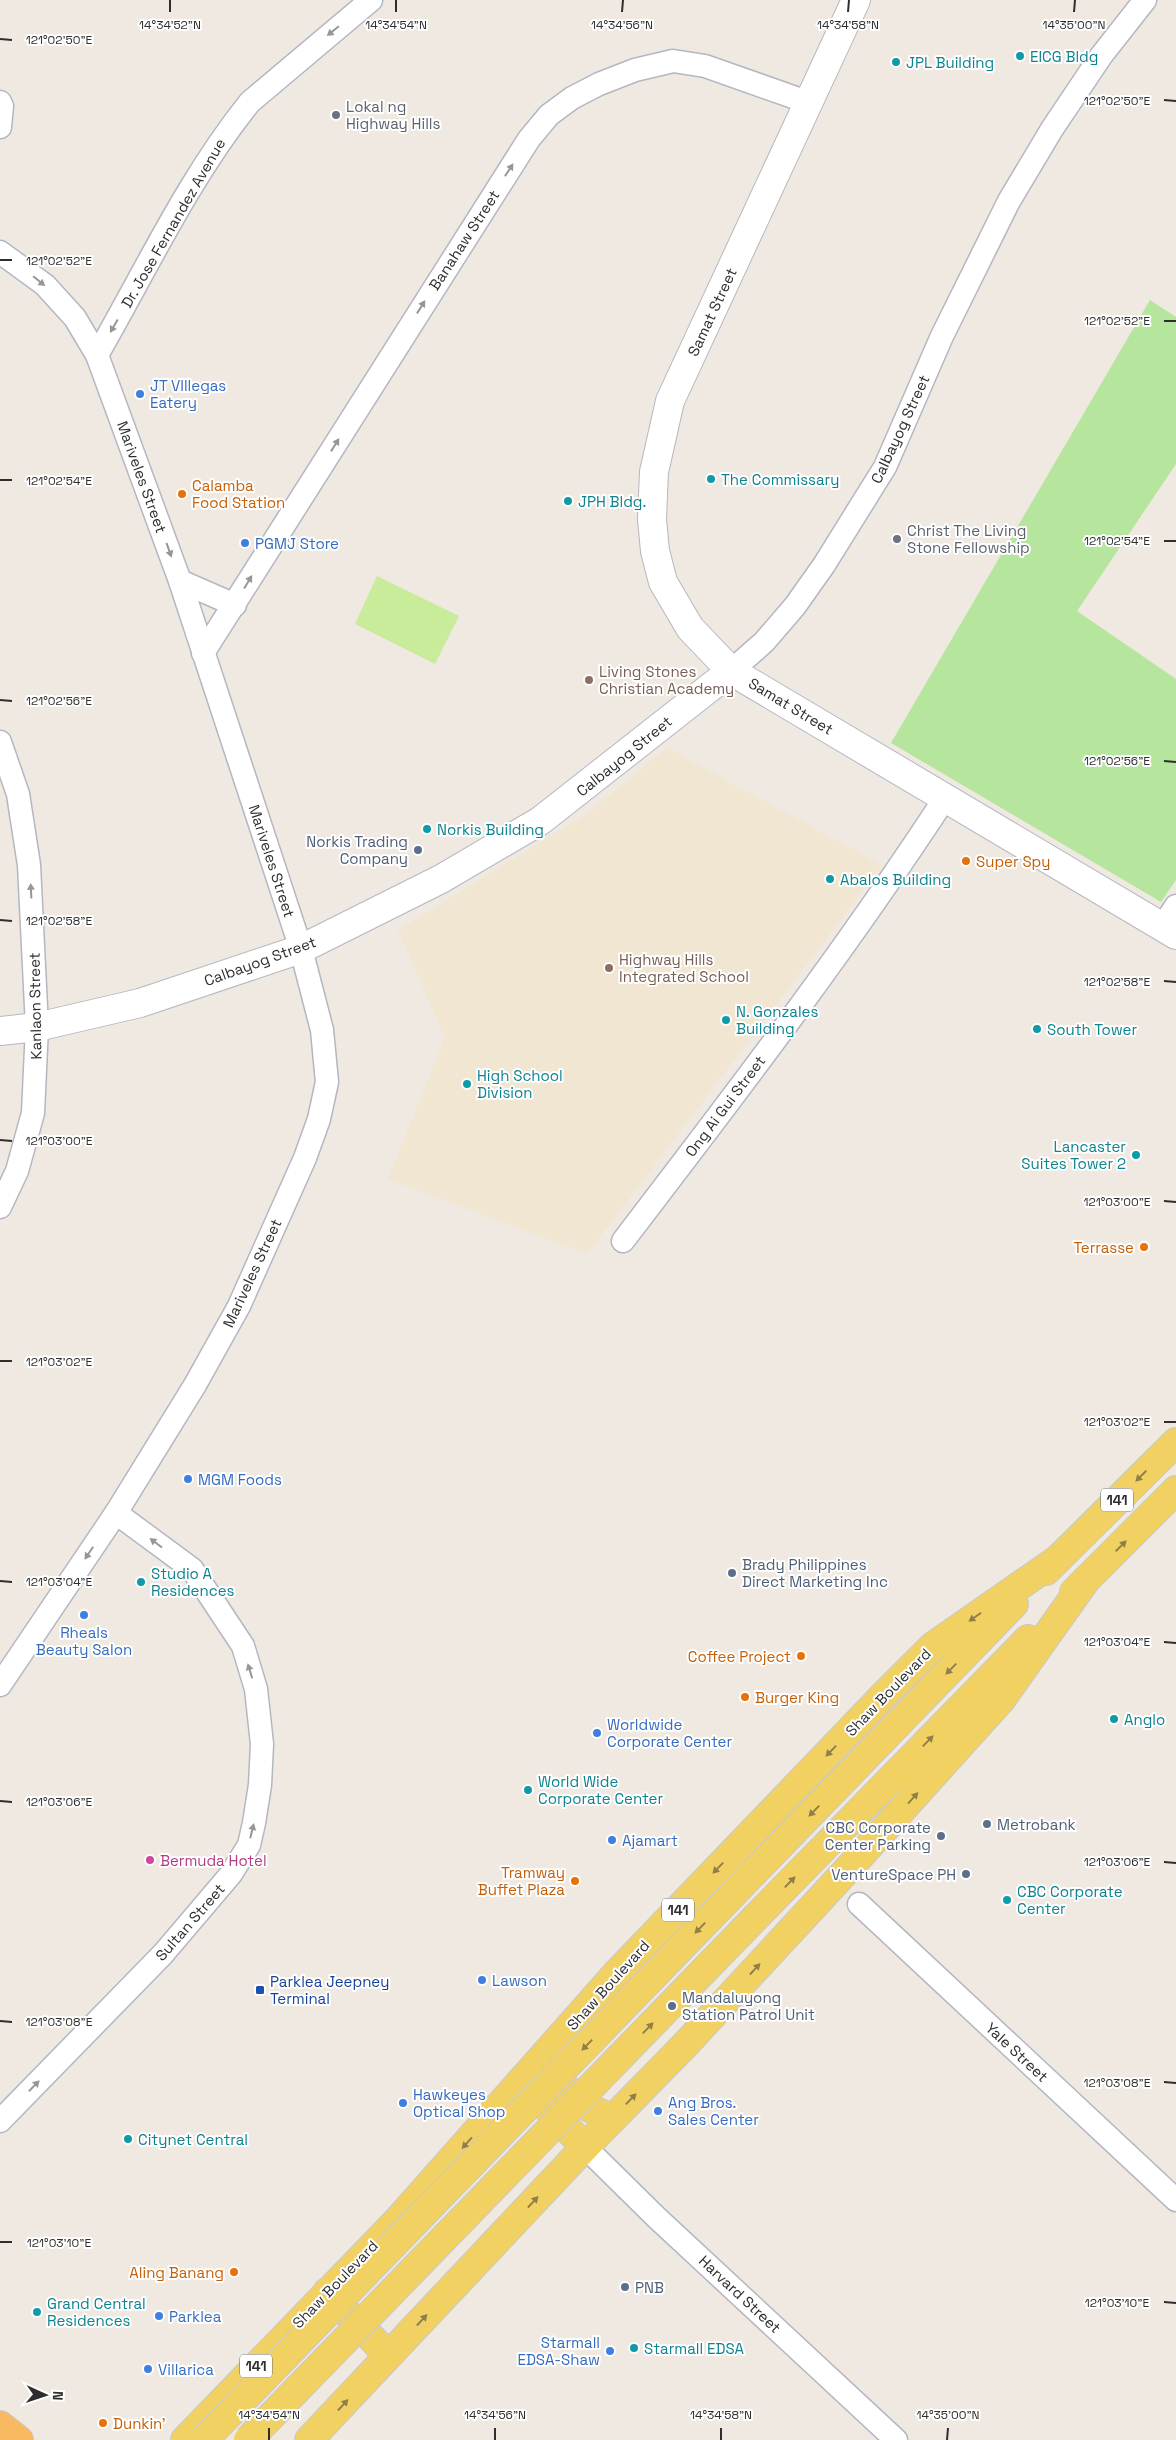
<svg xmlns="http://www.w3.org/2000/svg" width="1176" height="2440" font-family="'Space Grotesk',sans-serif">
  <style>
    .education { fill: #f0e6d1 }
    .grass { fill: #b6e59e }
    .pitch { fill: #c9ec9a }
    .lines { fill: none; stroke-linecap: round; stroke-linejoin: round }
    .minor-casing { stroke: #b4b7c1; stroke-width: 25 }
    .tertiary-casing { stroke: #b4b7c1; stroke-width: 30 }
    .primary-casing { stroke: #c9c9c9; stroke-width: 30 }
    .trunk-casing { stroke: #c9c9c9; stroke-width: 30 }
    .minor { stroke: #fff; stroke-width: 22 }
    .tertiary { stroke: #fff; stroke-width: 28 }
    .primary { stroke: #f2d163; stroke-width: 28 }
    .trunk { stroke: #f8ba60; stroke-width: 28 }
    .primary-bridge-casing { stroke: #c9c9c9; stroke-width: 30; stroke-linecap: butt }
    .primary-bridge { stroke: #f2d163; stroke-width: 28 }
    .oneway { fill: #969696 }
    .oneway2 { fill: #908048 }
    .ticks { fill: none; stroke: #2e2e2e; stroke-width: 2 }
    .culture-dot { fill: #0f9aa8; stroke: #fff; stroke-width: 2 }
    .worship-dot { fill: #6b7280; stroke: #fff; stroke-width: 2 }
    .shop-dot { fill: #3f7fe0; stroke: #fff; stroke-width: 2 }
    .food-dot { fill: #e8710a; stroke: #fff; stroke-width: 2 }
    .education-dot { fill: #8d6e63; stroke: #fff; stroke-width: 2 }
    .service-dot { fill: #5c6f8a; stroke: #fff; stroke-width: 2 }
    .hotel-dot { fill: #d1479c; stroke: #fff; stroke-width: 2 }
    .transit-dot { fill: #1a4fb4; stroke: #fff; stroke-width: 2 }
    .labels { text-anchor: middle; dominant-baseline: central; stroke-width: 4; stroke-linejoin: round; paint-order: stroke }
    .shield { fill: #fff; stroke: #6d6d6d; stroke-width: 1 }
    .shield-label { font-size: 14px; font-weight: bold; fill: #2e2e2e }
    .culture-label { font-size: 15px; fill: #0d838f; stroke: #fff; text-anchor: start }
    .worship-label { font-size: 15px; fill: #5b616d; stroke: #fff; text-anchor: start }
    .street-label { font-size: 15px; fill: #2e2e2e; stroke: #fff }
    .shop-label { font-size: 15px; fill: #366cbe; stroke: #fff; text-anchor: start }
    .food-label { font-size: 15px; fill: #c56008; stroke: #fff; text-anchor: start }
    .education-label { font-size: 15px; fill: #785e54; stroke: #fff; text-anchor: start }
    .service-label { font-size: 15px; fill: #4e5e75; stroke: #fff; text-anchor: start }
    .hotel-label { font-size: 15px; fill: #b23c85; stroke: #fff; text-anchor: start }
    .transit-label { font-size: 15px; fill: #164399; stroke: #fff; text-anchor: start }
    .ticks-label { font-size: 12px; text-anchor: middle; fill: #2e2e2e; stroke: #fff; stroke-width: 4; stroke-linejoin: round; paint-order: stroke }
  </style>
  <rect width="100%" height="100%" fill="#efe9e1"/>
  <polygon class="education" points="667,748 882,865 587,1254 388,1179 445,1038 398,930 585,815"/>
  <polygon class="grass" points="1150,300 1176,317 1176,464 1077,611 1176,679 1176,880 1161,902 891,743"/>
  <polygon class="pitch" points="377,576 459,616 435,664 355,624"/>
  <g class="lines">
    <g class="minor-casing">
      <g id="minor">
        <polyline points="0,102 2,106 0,127"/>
        <polyline points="0,252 45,285 75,318 97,355 180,581 301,949 322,1030 327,1082 319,1119 305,1158 239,1306 195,1385 116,1513 0,1685"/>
        <path d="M97,355C146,270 188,179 250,102L371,0"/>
        <polyline points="180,581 235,605"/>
        <polyline points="203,653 529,139 549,115 572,98 599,84 635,70 673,61 705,66 810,103"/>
        <polyline points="731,671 764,642 795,606 824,565 885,467 942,336 1009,201 1052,129 1101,56 1145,0"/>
        <polyline points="0,742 18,794 29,865 37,1027 33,1113 17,1171 0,1207"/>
        <polyline points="1162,927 1176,906"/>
        <path d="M623,1241C734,1096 845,951 945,798"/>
        <polyline points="859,1904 1176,2200"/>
        <polyline points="0,2121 163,1954 231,1874 249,1845 254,1823 260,1785 262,1744 256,1689 243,1646 192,1569 116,1513"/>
        <polyline points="585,2147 656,2217 896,2440"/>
      </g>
    </g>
    <g class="tertiary-casing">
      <g id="tertiary">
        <polyline points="856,0 670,401 654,472 652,519 655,551 663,582 690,628 731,671 1176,935"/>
        <polyline points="0,1031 37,1027 140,1003 301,949 441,879 540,821 731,671"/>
      </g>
    </g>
    <g class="primary-casing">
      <g id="primary">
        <polyline points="1046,1571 1176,1442"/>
        <polyline points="1074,1592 1176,1490"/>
        <polyline points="734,1893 1014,1604"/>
        <polyline points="756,1917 1028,1639"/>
        <path d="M547,2054C558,2087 580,2108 613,2118"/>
        <polyline points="521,2081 585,2147"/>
        <polyline points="327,2292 388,2355"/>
        <polyline points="185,2440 397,2221 616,1974 884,1695 933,1646 1058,1559"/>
        <polyline points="309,2440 585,2147 685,2045 861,1855 1001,1700 1086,1580"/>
      </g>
    </g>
    <g class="trunk-casing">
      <polyline id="trunk" points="0,2425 19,2440"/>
    </g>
    <use href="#minor" class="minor"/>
    <use href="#tertiary" class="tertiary"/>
    <use href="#primary" class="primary"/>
    <use href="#trunk" class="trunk"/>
    <g class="primary-bridge-casing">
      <g id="primary-bridge">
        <polyline points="204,2440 734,1893"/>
        <polyline points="248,2440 756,1917"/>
      </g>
    </g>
    <use href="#primary-bridge" class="primary-bridge"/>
  </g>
  <defs><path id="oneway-solid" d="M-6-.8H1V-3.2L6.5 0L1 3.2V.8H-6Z" transform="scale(1.25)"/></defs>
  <g class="oneway">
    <use href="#oneway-solid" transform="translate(333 31) rotate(141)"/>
    <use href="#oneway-solid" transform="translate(509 170) rotate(-57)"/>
    <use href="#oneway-solid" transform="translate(39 281) rotate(39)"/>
    <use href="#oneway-solid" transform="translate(421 307) rotate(-58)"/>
    <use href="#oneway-solid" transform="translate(114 326) rotate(120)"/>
    <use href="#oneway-solid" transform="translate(335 445) rotate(-58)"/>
    <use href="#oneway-solid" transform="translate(169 550) rotate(70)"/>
    <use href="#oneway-solid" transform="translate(248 582) rotate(-59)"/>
    <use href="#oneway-solid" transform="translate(31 891) rotate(-93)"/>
    <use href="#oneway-solid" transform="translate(156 1543) rotate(-143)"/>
    <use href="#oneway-solid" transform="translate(89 1553) rotate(124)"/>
    <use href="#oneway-solid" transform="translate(250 1671) rotate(-107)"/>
    <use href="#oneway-solid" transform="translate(252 1831) rotate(-76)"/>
    <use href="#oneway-solid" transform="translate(34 2086) rotate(-46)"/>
  </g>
  <g class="oneway2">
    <use href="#oneway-solid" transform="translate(1141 1476) rotate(135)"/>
    <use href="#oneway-solid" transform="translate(1121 1546) rotate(-45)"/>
    <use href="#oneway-solid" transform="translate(975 1617) rotate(145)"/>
    <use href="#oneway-solid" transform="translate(951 1669) rotate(134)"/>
    <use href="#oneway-solid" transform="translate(928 1741) rotate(-46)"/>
    <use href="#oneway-solid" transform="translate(831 1751) rotate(134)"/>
    <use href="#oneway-solid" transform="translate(913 1798) rotate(-48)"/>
    <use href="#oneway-solid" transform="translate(814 1811) rotate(134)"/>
    <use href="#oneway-solid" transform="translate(718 1868) rotate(134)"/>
    <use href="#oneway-solid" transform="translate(790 1882) rotate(-46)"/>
    <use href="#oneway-solid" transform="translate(700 1928) rotate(134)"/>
    <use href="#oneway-solid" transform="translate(755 1969) rotate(-47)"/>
    <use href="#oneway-solid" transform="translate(648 2028) rotate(-46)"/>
    <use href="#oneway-solid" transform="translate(587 2045) rotate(134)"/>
    <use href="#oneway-solid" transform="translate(631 2099) rotate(-46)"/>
    <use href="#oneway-solid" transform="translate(467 2143) rotate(132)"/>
    <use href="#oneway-solid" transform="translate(533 2202) rotate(-47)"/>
    <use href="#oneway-solid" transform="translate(422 2320) rotate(-47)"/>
    <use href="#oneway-solid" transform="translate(343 2405) rotate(-47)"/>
  </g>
  <path class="ticks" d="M170,12V0M396,12V0M622,12L623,0M848,12L849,0M1074,12L1075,0M0,39L12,40M1164,100L1176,101M0,260H12M1164,321H1176M0,480H12M1164,541H1176M0,700L12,701M1164,761L1176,762M0,920L12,921M1164,981L1176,982M0,1140L12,1141M1164,1201L1176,1202M0,1361H12M1164,1422H1176M0,1581L12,1582M1164,1642L1176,1643M0,1801L12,1802M1164,1862L1176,1863M0,2021L12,2022M1164,2082L1176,2083M0,2242H12M1164,2302L1176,2303M269,2440V2428M495,2440V2428M721,2440V2428M947,2440L948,2428"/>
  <g class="culture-dot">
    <circle cx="1020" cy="56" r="5"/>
    <circle cx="896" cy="62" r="5"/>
    <circle cx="711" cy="479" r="5"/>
    <circle cx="568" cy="501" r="5"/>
    <circle cx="427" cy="829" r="5"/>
    <circle cx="830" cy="879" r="5"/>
    <circle cx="726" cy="1020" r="5"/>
    <circle cx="1037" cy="1029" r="5"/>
    <circle cx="467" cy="1084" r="5"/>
    <circle cx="1136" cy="1155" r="5"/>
    <circle cx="141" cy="1582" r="5"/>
    <circle cx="1114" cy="1719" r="5"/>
    <circle cx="528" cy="1790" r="5"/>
    <circle cx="1007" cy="1900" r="5"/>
    <circle cx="128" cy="2139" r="5"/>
    <circle cx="37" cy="2312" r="5"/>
    <circle cx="634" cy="2348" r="5"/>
  </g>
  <g class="worship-dot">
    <circle cx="336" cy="115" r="5"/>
    <circle cx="897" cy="539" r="5"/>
  </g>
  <g class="shop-dot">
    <circle cx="140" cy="394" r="5"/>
    <circle cx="245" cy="543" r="5"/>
    <circle cx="188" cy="1479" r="5"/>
    <circle cx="84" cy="1615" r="5"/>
    <circle cx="597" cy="1733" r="5"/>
    <circle cx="612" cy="1840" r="5"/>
    <circle cx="482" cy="1980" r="5"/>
    <circle cx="403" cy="2103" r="5"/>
    <circle cx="658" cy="2111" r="5"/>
    <circle cx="159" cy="2316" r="5"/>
    <circle cx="610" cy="2351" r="5"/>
    <circle cx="148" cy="2369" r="5"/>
  </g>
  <g class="food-dot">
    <circle cx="182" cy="494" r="5"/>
    <circle cx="966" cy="861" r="5"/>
    <circle cx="1144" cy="1247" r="5"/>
    <circle cx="801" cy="1656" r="5"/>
    <circle cx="745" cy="1697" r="5"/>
    <circle cx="575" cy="1881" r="5"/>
    <circle cx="234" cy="2272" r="5"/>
    <circle cx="103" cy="2423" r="5"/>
  </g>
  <g class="education-dot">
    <circle cx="589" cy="680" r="5"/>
    <circle cx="609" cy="968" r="5"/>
  </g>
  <g class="service-dot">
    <circle cx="418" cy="850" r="5"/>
    <circle cx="732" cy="1573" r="5"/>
    <circle cx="987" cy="1824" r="5"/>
    <circle cx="941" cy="1836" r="5"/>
    <circle cx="966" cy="1874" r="5"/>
    <circle cx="672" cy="2006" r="5"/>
    <circle cx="625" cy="2287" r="5"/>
  </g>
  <circle class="hotel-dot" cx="150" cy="1860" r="5"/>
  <rect class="transit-dot" x="255" y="1985" width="10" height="10" rx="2.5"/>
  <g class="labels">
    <g class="shield">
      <rect x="1101" y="1488.5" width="32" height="23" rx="4"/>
      <rect x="662" y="1898.5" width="32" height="23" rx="4"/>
      <rect x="240" y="2354.5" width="32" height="23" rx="4"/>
    </g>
    <g class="shield-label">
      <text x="1117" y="1500">141</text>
      <text x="678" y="1910">141</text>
      <text x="256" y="2366">141</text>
    </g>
    <g class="culture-label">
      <text x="1030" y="56">EICG Bldg</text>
      <text x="906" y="62">JPL Building</text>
      <text x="721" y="479">The Commissary</text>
      <text x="578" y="501">JPH Bldg.</text>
      <text x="437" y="829">Norkis Building</text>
      <text x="840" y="879">Abalos Building</text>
      <text x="736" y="1011">N. Gonzales<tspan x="736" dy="17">Building</tspan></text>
      <text x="1047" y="1029">South Tower</text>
      <text x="477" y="1075">High School<tspan x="477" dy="17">Division</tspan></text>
      <text x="1126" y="1146" text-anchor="end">Lancaster<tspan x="1126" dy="17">Suites Tower 2</tspan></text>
      <text x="151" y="1573">Studio A<tspan x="151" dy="17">Residences</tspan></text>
      <text x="1124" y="1719">Anglo</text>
      <text x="538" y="1781">World Wide<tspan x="538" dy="17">Corporate Center</tspan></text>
      <text x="1017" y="1891">CBC Corporate<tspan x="1017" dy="17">Center</tspan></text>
      <text x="138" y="2139">Citynet Central</text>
      <text x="47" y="2303">Grand Central<tspan x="47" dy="17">Residences</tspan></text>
      <text x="644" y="2348">Starmall EDSA</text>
    </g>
    <g class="worship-label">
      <text x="346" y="106">Lokal ng<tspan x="346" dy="17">Highway Hills</tspan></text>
      <text x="907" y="530">Christ The Living<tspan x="907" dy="17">Stone Fellowship</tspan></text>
    </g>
    <g class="street-label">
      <text transform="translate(173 223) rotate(-60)">Dr. Jose Fernandez Avenue</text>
      <text transform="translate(464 240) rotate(-57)">Banahaw Street</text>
      <text transform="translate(712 312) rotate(-65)">Samat Street</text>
      <text transform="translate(900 429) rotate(-65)">Calbayog Street</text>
      <text transform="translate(142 477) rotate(70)">Mariveles Street</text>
      <text transform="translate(791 706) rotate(31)">Samat Street</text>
      <text transform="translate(624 756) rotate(-39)">Calbayog Street</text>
      <text transform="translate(272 861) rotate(72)">Mariveles Street</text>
      <text transform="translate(260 961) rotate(-20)">Calbayog Street</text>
      <text transform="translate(35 1006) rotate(-91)">Kanlaon Street</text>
      <text transform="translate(725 1106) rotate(-53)">Ong Ai Gui Street</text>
      <text transform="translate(252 1273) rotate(-65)">Mariveles Street</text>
      <text transform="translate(888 1692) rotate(-46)">Shaw Boulevard</text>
      <text transform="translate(190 1922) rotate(-49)">Sultan Street</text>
      <text transform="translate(608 1985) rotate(-48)">Shaw Boulevard</text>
      <text transform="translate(1017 2052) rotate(43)">Yale Street</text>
      <text transform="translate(335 2284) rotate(-46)">Shaw Boulevard</text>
      <text transform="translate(740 2294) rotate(43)">Harvard Street</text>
    </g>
    <g class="shop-label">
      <text x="150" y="385">JT VIllegas<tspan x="150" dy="17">Eatery</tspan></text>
      <text x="255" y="543">PGMJ Store</text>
      <text x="198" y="1479">MGM Foods</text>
      <text x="84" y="1632" text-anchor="middle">Rheals<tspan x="84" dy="17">Beauty Salon</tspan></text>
      <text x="607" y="1724">Worldwide<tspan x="607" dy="17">Corporate Center</tspan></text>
      <text x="622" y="1840">Ajamart</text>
      <text x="492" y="1980">Lawson</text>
      <text x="413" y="2094">Hawkeyes<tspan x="413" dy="17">Optical Shop</tspan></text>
      <text x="668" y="2102">Ang Bros.<tspan x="668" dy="17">Sales Center</tspan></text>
      <text x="169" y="2316">Parklea</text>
      <text x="600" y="2342" text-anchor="end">Starmall<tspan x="600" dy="17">EDSA-Shaw</tspan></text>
      <text x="158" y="2369">Villarica</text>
    </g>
    <g class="food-label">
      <text x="192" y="485">Calamba<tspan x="192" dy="17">Food Station</tspan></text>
      <text x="976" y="861">Super Spy</text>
      <text x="1134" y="1247" text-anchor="end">Terrasse</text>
      <text x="791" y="1656" text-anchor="end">Coffee Project</text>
      <text x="755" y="1697">Burger King</text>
      <text x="565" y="1872" text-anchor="end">Tramway<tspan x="565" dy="17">Buffet Plaza</tspan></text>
      <text x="224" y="2272" text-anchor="end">Aling Banang</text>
      <text x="113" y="2423">Dunkin'</text>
    </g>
    <g class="education-label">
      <text x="599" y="671">Living Stones<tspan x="599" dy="17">Christian Academy</tspan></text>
      <text x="619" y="959">Highway Hills<tspan x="619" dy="17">Integrated School</tspan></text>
    </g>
    <g class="service-label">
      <text x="408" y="841" text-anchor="end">Norkis Trading<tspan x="408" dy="17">Company</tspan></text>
      <text x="742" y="1564">Brady Philippines<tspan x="742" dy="17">Direct Marketing Inc</tspan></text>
      <text x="997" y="1824">Metrobank</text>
      <text x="931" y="1827" text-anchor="end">CBC Corporate<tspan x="931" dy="17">Center Parking</tspan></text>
      <text x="956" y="1874" text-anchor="end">VentureSpace PH</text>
      <text x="682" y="1997">Mandaluyong<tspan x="682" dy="17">Station Patrol Unit</tspan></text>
      <text x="635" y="2287">PNB</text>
    </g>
    <g class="hotel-label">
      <text x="160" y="1860">Bermuda Hotel</text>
    </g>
    <g class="transit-label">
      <text x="270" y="1981">Parklea Jeepney<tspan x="270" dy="17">Terminal</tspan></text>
    </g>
  </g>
  <g class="ticks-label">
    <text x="170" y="29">14°34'52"N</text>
    <text x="396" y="29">14°34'54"N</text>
    <text x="622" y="29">14°34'56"N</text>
    <text x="848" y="29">14°34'58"N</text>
    <text x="1074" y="29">14°35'00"N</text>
    <text x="59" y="44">121°02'50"E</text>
    <text x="1117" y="105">121°02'50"E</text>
    <text x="59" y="265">121°02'52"E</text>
    <text x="1117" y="325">121°02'52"E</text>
    <text x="59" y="485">121°02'54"E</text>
    <text x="1117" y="545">121°02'54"E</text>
    <text x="59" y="705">121°02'56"E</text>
    <text x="1117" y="765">121°02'56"E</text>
    <text x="59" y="925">121°02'58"E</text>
    <text x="1117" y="986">121°02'58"E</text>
    <text x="59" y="1145">121°03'00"E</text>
    <text x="1117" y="1206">121°03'00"E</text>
    <text x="59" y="1366">121°03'02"E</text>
    <text x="1117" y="1426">121°03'02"E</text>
    <text x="59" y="1586">121°03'04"E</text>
    <text x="1117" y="1646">121°03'04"E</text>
    <text x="59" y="1806">121°03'06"E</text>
    <text x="1117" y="1866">121°03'06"E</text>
    <text x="59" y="2026">121°03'08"E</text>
    <text x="1117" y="2087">121°03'08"E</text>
    <text x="59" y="2247">121°03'10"E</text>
    <text x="1117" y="2307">121°03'10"E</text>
    <text x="269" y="2419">14°34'54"N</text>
    <text x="495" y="2419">14°34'56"N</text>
    <text x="721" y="2419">14°34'58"N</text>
    <text x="948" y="2419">14°35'00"N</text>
  </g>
  <g transform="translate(45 2395) rotate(93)" stroke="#ffffff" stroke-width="4" paint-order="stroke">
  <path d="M0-4L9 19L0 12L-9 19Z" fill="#2e2e2e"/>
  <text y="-8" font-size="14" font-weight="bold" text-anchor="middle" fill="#2e2e2e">N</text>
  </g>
</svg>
